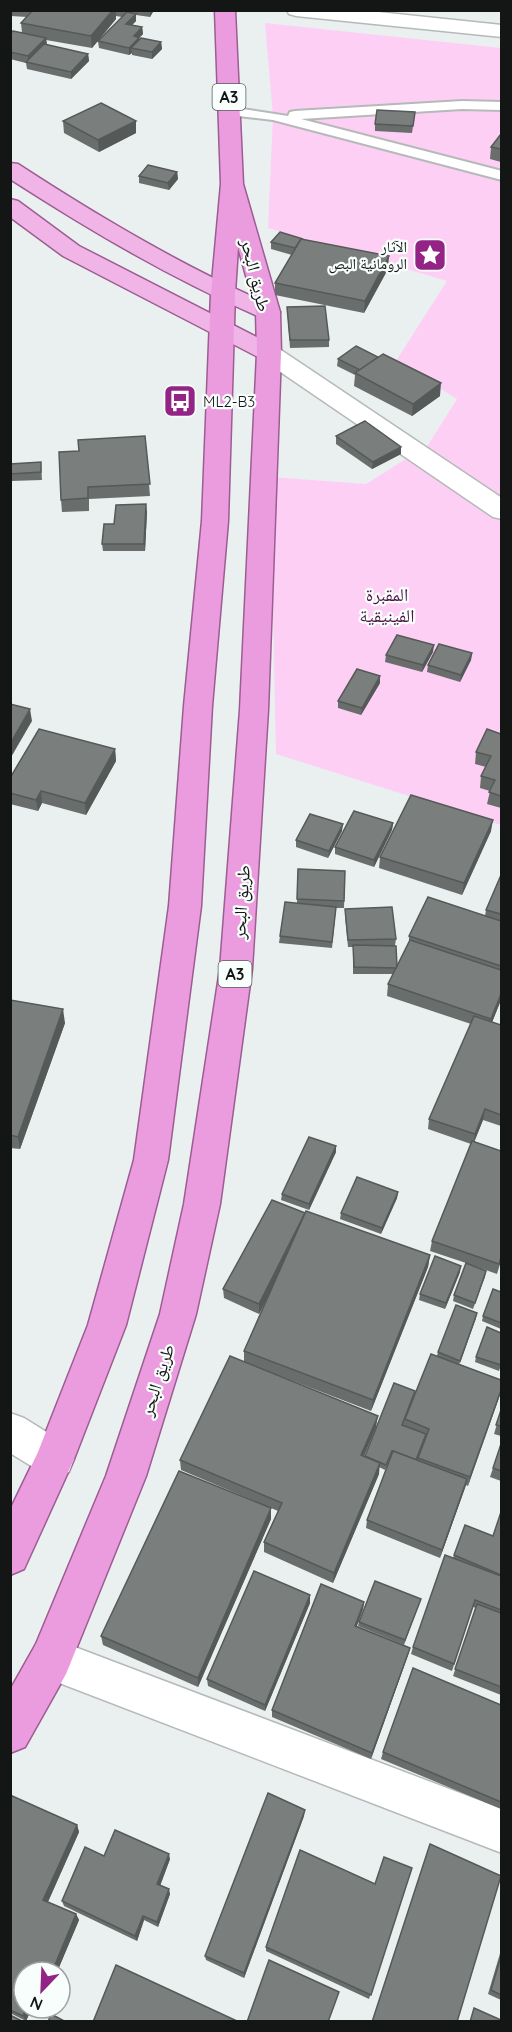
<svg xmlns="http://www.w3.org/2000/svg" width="512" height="2032" font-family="Quicksand,'Noto Naskh Arabic',sans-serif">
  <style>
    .green { fill: #fecff4 }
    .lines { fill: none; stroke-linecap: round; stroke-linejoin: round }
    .service-casing { stroke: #b5bab9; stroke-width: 4 }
    .minor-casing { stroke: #b5bab9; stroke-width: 3 }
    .primary-casing { stroke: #9c5d92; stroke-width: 3 }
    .trunk-casing { stroke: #9c5d92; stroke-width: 3 }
    .service { fill: #fff; fill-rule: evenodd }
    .minor { fill: #fff; fill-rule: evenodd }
    .primary { fill: #f0b5e6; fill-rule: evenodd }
    .trunk { fill: #eb9cde; fill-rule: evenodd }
    .wall { fill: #696d6c }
    .shaded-wall { fill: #555958 }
    .building { fill: #7a7f7e; stroke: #555958; stroke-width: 1.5 }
    .labels { text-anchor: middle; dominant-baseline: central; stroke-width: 4.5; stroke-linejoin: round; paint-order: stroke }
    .far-poi-label { font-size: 15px; fill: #141616; stroke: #f8fefc; text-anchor: end }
    .shield { fill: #f8fefc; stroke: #585c5b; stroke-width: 1.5 }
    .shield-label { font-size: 16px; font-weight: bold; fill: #141616 }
    .street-label { font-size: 18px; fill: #141616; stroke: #f8fefc }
    .park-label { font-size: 18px; fill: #4d1445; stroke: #f8fefc }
  </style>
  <rect width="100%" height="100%" fill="#eaf0ef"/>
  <polygon class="green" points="265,23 501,48 501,825 276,754 270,477 366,484 428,445 457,399 396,361 447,281 268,228 273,116"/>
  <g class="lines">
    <g class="service-casing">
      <polygon id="service" points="462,101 502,102 502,110 462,109 301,119 502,171 502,180 273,120 229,115 222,111 229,107 288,116 290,112 295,111"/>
    </g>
    <g class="minor-casing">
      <g id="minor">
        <polygon points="287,10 359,10 502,25 502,37 296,16 289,14"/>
        <polygon points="269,346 278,348 502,498 502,519 493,517 260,358 257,353 260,348"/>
        <polygon points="10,1413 24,1418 69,1446 74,1459 69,1472 55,1478 41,1472 10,1453"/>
        <polygon points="51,1638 502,1809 502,1853 36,1674 30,1659 36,1644"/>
      </g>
    </g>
    <g class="primary-casing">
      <g id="primary">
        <path d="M10,163L18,164C101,218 185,268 276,307L280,312L276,317L268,319L260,317C172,279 91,231 10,179Z"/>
        <polygon points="10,199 18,201 79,246 278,348 281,353 278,358 269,360 260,358 63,256 10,217"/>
      </g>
    </g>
    <g class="trunk-casing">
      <polygon id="trunk" points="215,10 235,10 243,184 280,312 281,353 268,710 252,969 220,1204 196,1314 146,1476 66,1674 25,1747 10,1753 10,1690 36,1644 106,1476 160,1314 184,1204 220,969 240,710 257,353 256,312 238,247 235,293 228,521 212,706 201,906 168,1160 126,1325 74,1459 24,1569 10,1575 10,1510 38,1452 88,1325 134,1160 169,906 184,706 202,521 211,293 221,184"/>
    </g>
    <use href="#service" class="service"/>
    <use href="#minor" class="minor"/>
    <use href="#primary" class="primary"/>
    <use href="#trunk" class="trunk"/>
  </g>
  <g class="wall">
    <polygon points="10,10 154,10 150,17 136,15 136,21 132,25 142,27 143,34 139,38 139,40 161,42 162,49 152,59 132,55 132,53 129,55 99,48 98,41 122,17 116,16 116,19 92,48 46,40 47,45 88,54 89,61 71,79 27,69 26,63 10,59 10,33 22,33 21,23 27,17 11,16"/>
    <polygon points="414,119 412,133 375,131 375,124"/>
    <polygon points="63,121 136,121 136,133 99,152 64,133"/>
    <polygon points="501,134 501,162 490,159 491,147"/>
    <polygon points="177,172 178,179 169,190 139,183 139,176"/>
    <polygon points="303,240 388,269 364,313 275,295 275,283 292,255 271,249 271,242"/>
    <polygon points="287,307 329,340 329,347 290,348"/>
    <polygon points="338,359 440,396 412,416 354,386 355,375 337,366"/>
    <polygon points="145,436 150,496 89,499 89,511 62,512 61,500 79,451"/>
    <polygon points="336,436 401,454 372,469 336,444"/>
    <polygon points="41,462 42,480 11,481 10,464"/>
    <polygon points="147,512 145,551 103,551 102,544 114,524"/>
    <polygon points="433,652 422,672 385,662 386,655"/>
    <polygon points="472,653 471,660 460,682 427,672 428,665"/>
    <polygon points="380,683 361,715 338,708 338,701"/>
    <polygon points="501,734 501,808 487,804 490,791 480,788 481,776 486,767 475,764 476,752"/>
    <polygon points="115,749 116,761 86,815 42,803 38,811 10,804 10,778"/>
    <polygon points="393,823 392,830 374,867 335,854 335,847"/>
    <polygon points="342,831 328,858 296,847 296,840"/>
    <polygon points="491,831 462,895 379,868 380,857"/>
    <polygon points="298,869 345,871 344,908 336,908 332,948 279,943 280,936 297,903"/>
    <polygon points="501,875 501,1000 492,1022 501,1025 501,1126 483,1120 474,1142 501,1261 497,1274 466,1263 486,1271 473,1309 453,1301 454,1295 466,1263 430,1251 432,1241 471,1144 428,1129 429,1119 471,1024 387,996 388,984 393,974 353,974 353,947 348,947 345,916 345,909 396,939 395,945 397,966 409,942 409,936 485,916 486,910"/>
    <polygon points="10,1000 65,1023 20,1149 10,1148"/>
    <polygon points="336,1146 336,1152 309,1210 281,1200 282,1194"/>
    <polygon points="398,1192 397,1198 381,1234 340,1219 341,1213"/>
    <polygon points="305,1213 430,1255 428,1267 371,1411 280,1376 376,1427 364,1456 365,1457 415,1391 414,1396 437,1356 438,1352 476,1318 459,1364 501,1380 468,1486 466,1485 440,1558 366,1528 367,1520 391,1456 385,1470 379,1467 379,1474 333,1583 264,1552 264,1542 278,1511 181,1470 180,1460 244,1362 244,1351 269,1295 259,1314 224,1298 223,1289"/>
    <polygon points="460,1272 445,1309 419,1300 420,1294"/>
    <polygon points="501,1292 501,1329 482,1321 483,1316"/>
    <polygon points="476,1357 501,1365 499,1371 475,1362"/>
    <polygon points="501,1410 501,1436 494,1434"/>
    <polygon points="501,1444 501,1481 490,1477"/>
    <polygon points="501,1512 501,1695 453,1676 476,1608 473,1607 452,1671 411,1654 413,1647 453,1558 465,1525 493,1536"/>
    <polygon points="271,1519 198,1687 103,1645 101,1636"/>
    <polygon points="310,1595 310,1603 265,1711 208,1686 207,1679"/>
    <polygon points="421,1599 404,1645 358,1626 359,1622"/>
    <polygon points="364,1602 363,1609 357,1626 410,1648 408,1655 371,1759 272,1717 272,1710"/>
    <polygon points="501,1705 501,1809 381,1759 383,1752"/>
    <polygon points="10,1795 77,1825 79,1832 48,1902 76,1914 79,1920 57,1972 24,1972 24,2008 32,2008 26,2021 10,2013"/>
    <polygon points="304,1816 244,1978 206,1960 205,1956"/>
    <polygon points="104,1856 170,1859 160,1885 170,1894 158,1927 144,1920 137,1941 64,1906 62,1901"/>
    <polygon points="412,1868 369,1999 266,1951 266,1947 375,1884"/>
    <polygon points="501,1950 501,2000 488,1994"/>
  </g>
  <g class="shaded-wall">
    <polygon points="113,10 116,10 116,19 92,48 91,36"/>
    <polygon points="150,10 154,10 150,17"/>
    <polygon points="136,14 136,21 126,31 126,24"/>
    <polygon points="142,27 143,34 139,38 139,44 131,48 132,53 129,55 129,48 134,36"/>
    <polygon points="46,38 47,45 28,63 28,56"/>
    <polygon points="161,42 162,49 152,59 152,52"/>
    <polygon points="88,54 89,61 71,79 71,72"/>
    <polygon points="136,121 136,133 99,152 98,140"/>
    <polygon points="177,172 178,179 169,190 168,183"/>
    <polygon points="389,256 388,269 364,313 365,301"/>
    <polygon points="441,383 440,396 412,416 413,404"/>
    <polygon points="401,447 401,454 372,469 373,462"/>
    <polygon points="146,504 147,512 145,551 144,544"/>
    <polygon points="434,645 433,652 422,672 423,665"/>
    <polygon points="472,653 471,660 460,682 461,675"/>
    <polygon points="380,676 380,683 361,715 362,708"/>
    <polygon points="30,709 32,721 10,759 10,744"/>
    <polygon points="115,749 116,761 86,815 85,803"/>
    <polygon points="41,791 42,803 38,811 36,800"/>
    <polygon points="493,820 491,831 462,895 464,883"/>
    <polygon points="393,823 392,830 374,867 374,860"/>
    <polygon points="343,824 342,831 328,858 329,851"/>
    <polygon points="501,994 501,1000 489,1030 491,1019"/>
    <polygon points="63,1009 65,1023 20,1149 18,1137"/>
    <polygon points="485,1109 483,1120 473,1145 475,1134"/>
    <polygon points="336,1146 336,1152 309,1210 309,1204"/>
    <polygon points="398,1192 397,1198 381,1234 382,1228"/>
    <polygon points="306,1214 306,1224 259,1314 259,1304"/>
    <polygon points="430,1255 428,1267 371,1411 373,1400"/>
    <polygon points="461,1266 460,1272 445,1309 446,1303"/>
    <polygon points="486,1271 485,1277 473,1309 475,1303"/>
    <polygon points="477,1313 476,1318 459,1366 460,1361"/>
    <polygon points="501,1390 501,1392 468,1486 470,1477"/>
    <polygon points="378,1416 376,1427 360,1465 361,1455"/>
    <polygon points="380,1463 379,1474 333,1583 334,1573"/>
    <polygon points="467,1479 465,1488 440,1558 442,1550"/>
    <polygon points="271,1508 271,1519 198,1687 198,1678"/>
    <polygon points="310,1595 310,1603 265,1711 265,1705"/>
    <polygon points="364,1602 363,1609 354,1633 355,1626"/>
    <polygon points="410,1648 408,1655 371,1759 372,1753"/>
    <polygon points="305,1810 304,1816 244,1978 244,1973"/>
    <polygon points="77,1825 79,1832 46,1906 43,1900"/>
    <polygon points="169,1854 170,1859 159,1889 157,1884"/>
    <polygon points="169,1889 170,1894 158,1927 157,1922"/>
    <polygon points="76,1914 79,1920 57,1972 52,1972"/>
    <polygon points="143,1916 144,1920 137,1941 135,1936"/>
    <polygon points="26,2008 32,2008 26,2021 23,2016"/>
  </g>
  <g class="building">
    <polygon points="33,10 113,10 91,36 21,23"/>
    <polygon points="127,12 136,14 126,24 142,27 134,36 139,38 129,48 98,41"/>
    <polygon points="13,31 46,38 28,56 10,52 10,33"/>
    <polygon points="141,38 161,42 152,52 131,48"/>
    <polygon points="44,44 88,54 71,72 26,62"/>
    <polygon points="101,103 136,121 98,140 63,121"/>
    <polygon points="377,110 415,112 413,126 375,124"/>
    <polygon points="501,134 501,149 491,147"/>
    <polygon points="148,165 177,172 168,183 139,176"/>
    <polygon points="280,232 303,239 301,239 295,248 271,242"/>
    <polygon points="301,239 389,256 365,301 275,283"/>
    <polygon points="325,306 329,340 290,340 287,307"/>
    <polygon points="356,346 378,357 360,370 338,359"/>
    <polygon points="383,354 441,383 413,404 355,373"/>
    <polygon points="365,421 401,447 373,462 336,436"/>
    <polygon points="145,436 150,484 88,487 88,498 61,500 59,452 79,451 78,440"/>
    <polygon points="41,462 41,472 10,474 10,464"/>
    <polygon points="146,504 144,544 102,544 104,524 114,524 116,505"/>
    <polygon points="397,635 434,645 423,665 386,655"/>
    <polygon points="439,644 472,653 461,675 428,665"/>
    <polygon points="357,669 380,676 362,708 338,701"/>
    <polygon points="10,704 30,709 10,744"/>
    <polygon points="39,729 115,749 85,803 41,791 36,800 10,793 10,778"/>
    <polygon points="487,729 501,734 501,796 489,792 495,780 481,776 491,756 476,752"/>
    <polygon points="411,795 493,820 464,883 380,857"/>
    <polygon points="354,811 393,823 374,860 335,847"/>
    <polygon points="310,814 343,824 329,851 296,840"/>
    <polygon points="298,869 345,871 344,901 297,899"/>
    <polygon points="501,875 501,914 486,910"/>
    <polygon points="428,897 501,921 501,966 409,936"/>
    <polygon points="285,902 336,907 332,942 280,936"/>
    <polygon points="392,907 396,939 348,940 345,909"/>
    <polygon points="410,940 501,970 501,994 491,1019 388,984"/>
    <polygon points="353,945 396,946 397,966 396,968 354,967"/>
    <polygon points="10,1000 63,1009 18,1137 10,1135"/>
    <polygon points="474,1016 501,1025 501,1115 485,1109 475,1134 429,1119"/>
    <polygon points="309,1137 336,1146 309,1204 282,1194"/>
    <polygon points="472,1141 501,1151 501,1257 499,1264 432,1241"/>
    <polygon points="357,1177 398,1192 382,1228 341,1213"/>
    <polygon points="272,1200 305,1213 259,1304 223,1289"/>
    <polygon points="306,1211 430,1255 373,1400 244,1351"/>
    <polygon points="435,1256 461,1266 446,1303 420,1294"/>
    <polygon points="466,1263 486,1271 475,1303 454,1295"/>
    <polygon points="493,1289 501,1292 501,1323 483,1316"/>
    <polygon points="456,1305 477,1313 460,1361 438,1352"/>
    <polygon points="487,1327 501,1333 501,1365 476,1357"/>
    <polygon points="431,1354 501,1380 501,1390 470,1477 418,1458 429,1429 405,1419"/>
    <polygon points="230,1356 378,1416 361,1455 380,1463 334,1573 264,1542 282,1503 180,1460"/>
    <polygon points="394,1383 415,1391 402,1425 426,1434 416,1460 393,1451 393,1452 392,1451 386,1465 365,1456"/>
    <polygon points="501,1410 501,1426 496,1425"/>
    <polygon points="501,1444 501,1471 493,1468"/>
    <polygon points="393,1451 467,1479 442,1550 367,1520"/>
    <polygon points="179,1471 271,1508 198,1678 101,1636"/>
    <polygon points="501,1512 501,1575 454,1555 465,1525 493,1536"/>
    <polygon points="445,1555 501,1576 501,1610 475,1600 454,1664 413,1647"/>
    <polygon points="254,1571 310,1595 265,1705 207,1679"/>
    <polygon points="375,1581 421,1599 405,1640 359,1622"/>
    <polygon points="321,1584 364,1602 355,1626 410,1648 372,1753 272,1710"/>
    <polygon points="477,1604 501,1613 501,1687 455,1669"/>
    <polygon points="413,1668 501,1705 501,1802 383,1752"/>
    <polygon points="268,1793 305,1810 244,1973 205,1956"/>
    <polygon points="10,1795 77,1825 43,1900 76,1914 52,1972 44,1972 42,1971 41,1972 24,1972 24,2008 26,2008 23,2016 10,2010"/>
    <polygon points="115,1830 169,1854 157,1884 169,1889 157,1922 143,1916 135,1936 62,1901 85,1847 104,1856"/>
    <polygon points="430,1844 501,1876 457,2022 372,2022"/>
    <polygon points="300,1850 375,1884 384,1857 412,1868 371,1995 266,1947"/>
    <polygon points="501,1956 501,1995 491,1990"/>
    <polygon points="269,1960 339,1992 328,2022 247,2022"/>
    <polygon points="116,1965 237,2021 237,2022 93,2022"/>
    <polygon points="474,2008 501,2020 501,2022 470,2022"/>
    <polygon points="51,2014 66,2022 48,2022"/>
    <polygon points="10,2015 24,2022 10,2022"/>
  </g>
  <defs>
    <g id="sight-square" transform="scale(1.725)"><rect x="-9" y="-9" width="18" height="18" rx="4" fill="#932485" stroke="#f8fefc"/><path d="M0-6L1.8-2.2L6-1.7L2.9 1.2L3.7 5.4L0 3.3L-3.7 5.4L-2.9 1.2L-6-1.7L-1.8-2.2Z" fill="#fff"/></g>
    <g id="bus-square" transform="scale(1.725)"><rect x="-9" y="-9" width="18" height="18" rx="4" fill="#932485" stroke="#f8fefc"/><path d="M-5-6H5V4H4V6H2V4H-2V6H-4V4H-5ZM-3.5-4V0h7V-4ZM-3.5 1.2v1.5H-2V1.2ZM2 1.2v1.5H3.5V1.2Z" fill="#fff"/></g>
  </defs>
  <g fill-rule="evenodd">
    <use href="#sight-square" x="430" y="255"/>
    <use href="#bus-square" x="180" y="401"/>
  </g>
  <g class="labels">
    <g class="far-poi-label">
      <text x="407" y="246">الآثار<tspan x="407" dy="17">الرومانية البص</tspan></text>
      <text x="203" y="401" text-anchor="start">ML2-B3</text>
    </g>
    <g class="shield">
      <rect x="212.5" y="84" width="33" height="26" rx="4.5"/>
      <rect x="218.5" y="961" width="33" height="26" rx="4.5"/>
    </g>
    <g class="shield-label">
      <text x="229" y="97">A3</text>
      <text x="235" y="974">A3</text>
    </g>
    <g class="street-label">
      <text transform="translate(256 275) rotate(76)">طريق البحر</text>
      <text transform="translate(241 902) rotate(-86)">طريق البحر</text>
      <text transform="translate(157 1380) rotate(-72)">طريق البحر</text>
    </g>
    <g class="park-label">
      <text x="387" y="594">المقبرة<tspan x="387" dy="21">الفينيقية</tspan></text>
    </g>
  </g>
  <rect width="512" height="2032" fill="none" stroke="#141616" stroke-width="24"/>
  <g transform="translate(42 1990) rotate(203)"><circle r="28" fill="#f8fefc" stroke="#9da1a0" stroke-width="1.5"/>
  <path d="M0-4.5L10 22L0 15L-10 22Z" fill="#932485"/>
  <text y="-9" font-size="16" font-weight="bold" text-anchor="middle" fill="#141616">N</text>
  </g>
</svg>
